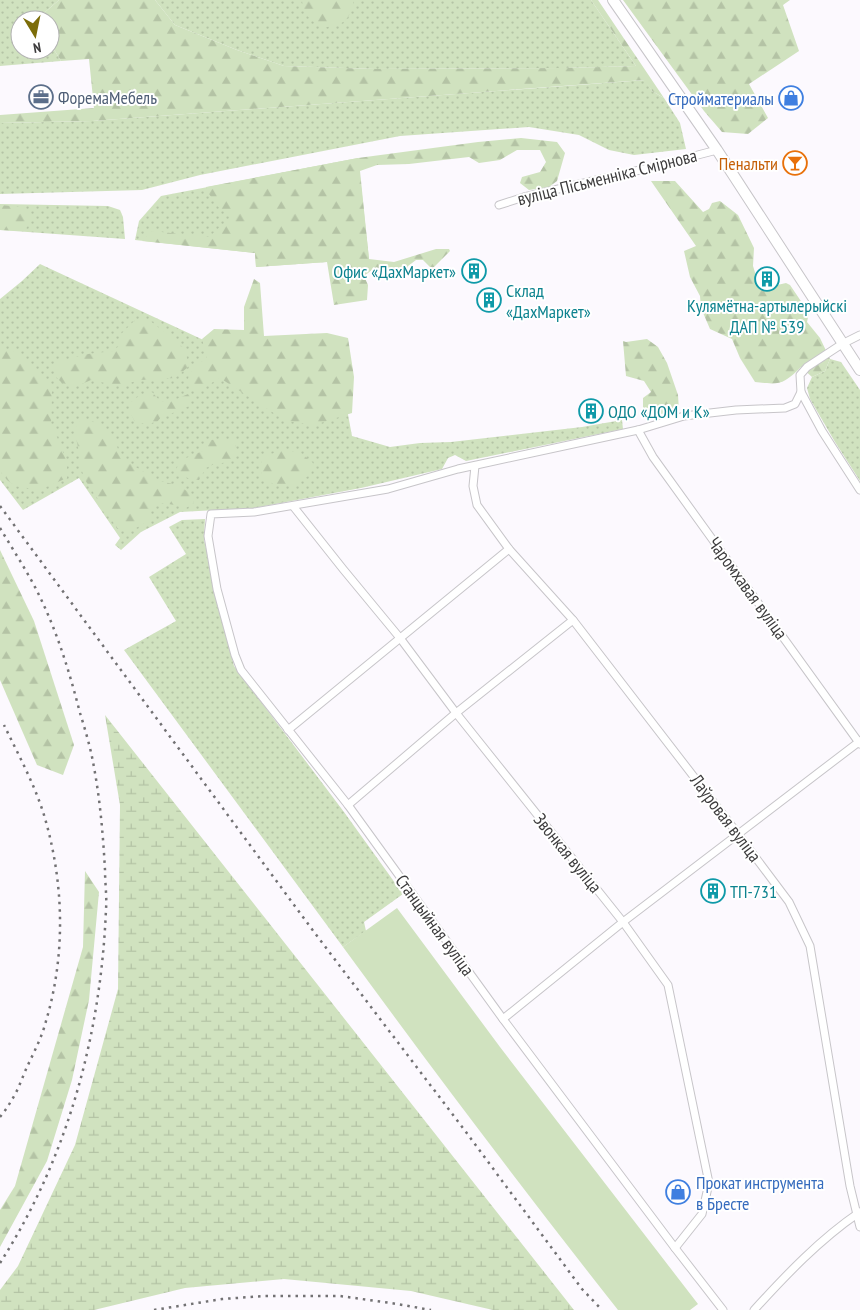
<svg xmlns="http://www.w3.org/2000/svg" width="860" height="1310" font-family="'PT Sans Narrow',sans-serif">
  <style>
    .grass { fill: url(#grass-dots) }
    .forest { fill: url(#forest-firs) }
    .wetland { fill: url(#wetland-marsh) }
    .garden { fill: #d0e2bf }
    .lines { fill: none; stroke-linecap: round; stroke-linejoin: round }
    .street-casing { stroke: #c7c5c9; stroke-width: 9 }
    .secondary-casing { stroke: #c7c5c9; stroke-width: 12 }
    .street { stroke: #fff; stroke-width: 7 }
    .secondary { stroke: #fff; stroke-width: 10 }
    .rail { stroke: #727173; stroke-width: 2.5; stroke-dasharray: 2.5 5; stroke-linecap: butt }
    .labels { text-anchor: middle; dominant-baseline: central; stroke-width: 4; stroke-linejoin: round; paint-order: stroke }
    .service-label { font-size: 18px; fill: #4e5e75; stroke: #fff; text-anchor: start }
    .shop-label { font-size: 18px; fill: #366cbe; stroke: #fff; text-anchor: end }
    .food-label { font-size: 18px; fill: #c56008; stroke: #fff; text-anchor: end }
    .street-label { font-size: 18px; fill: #3d3c3d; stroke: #fff }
    .culture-label { font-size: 18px; fill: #0d838f; stroke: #fff; text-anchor: start }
  </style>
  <defs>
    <pattern id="grass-dots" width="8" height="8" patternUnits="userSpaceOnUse" patternTransform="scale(1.25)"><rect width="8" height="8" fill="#d0e2bf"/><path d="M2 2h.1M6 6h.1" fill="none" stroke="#b4c3a5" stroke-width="1.8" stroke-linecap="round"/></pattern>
    <pattern id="forest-firs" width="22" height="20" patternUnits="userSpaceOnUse" patternTransform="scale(1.25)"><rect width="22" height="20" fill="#d0e2bf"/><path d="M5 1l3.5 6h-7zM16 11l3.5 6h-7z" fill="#b4c3a5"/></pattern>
    <pattern id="wetland-marsh" width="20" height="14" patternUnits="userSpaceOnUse" patternTransform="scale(1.25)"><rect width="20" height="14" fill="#d0e2bf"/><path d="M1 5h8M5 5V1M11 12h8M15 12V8" fill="none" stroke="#b4c3a5"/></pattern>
  </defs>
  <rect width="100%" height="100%" fill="#fcf9fe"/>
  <g class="grass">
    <polygon points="0,0 59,0 44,13 45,20 20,20 20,50 50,50 50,43 61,61 0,66"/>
    <polygon points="155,0 591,0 636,66 564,68 375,69 284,66 237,50 175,25"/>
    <polygon points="645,80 652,91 664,98 680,123 686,149 634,155 609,150 579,135 529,127 400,136 200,175 142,190 0,194 0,122 1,123 92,121"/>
    <polygon points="358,158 369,259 256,267 255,253 135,240 139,221 161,196"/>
    <polygon points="0,204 108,206 120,210 123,217 125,239 0,230"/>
    <polygon points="40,264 240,357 344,393 352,436 390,447 420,443 451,442 582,427 622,420 623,429 466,461 455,455 448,458 442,469 361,488 254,508 180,512 141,532 121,550 115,545 120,538 79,478 23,510 0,480 0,299 22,281"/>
    <polygon points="830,359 841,362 860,390 860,481 835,442 810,399 807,388 812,377 825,371"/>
    <polygon points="205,519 204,540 234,666 344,812 403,894 364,922 366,931 343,947 124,650 176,621 149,577 186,554 169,527 182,520"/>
  </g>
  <g class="forest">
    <polygon points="59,0 155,0 175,25 237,50 284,66 375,69 564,68 636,66 591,0 598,0 664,98 652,91 644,80 92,121 0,123 0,115 94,108 89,59 61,61 50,43 50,20 45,20 44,13"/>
    <path d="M302,0H354C348,23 346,23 323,28C311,20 303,15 302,0Z"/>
    <polygon points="623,0 790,0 783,5 799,51 749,84 768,118 748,134 722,132 704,111"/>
    <polygon points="521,138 557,142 565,153 557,181 549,187 529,190 520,183 522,177 540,172 546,162 540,150 517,150 500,160 479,163 469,157 409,164 377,165 360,171 369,259 394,262 436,249 449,249 450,251 432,269 423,260 416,260 408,266 408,273 404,277 395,276 389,270 372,270 364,276 368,285 367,300 334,305 327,262 256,267 255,253 142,241 152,231 209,237 220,227 231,225 231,216 220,209 209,194 206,187 358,158 478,142"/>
    <path d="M651,181H675L703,212L709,209L712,203L720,201L738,215L754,248L753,266L758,282L773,286L786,283L790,285L809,313L807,322L820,338L830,359L825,371L812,377L801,367C783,385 779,385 755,382L740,358L732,339L710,329L701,308L700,296L690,277L684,251L696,246Z"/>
    <polygon points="0,205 21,207 30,211 33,219 24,231 0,230"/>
    <path d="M254,279L260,283L264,336L327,333L348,338L354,377L352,413L314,425L286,421L220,378L208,385L201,391L187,385C189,369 196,367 207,357L202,339L214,329L244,330V307Z"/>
    <polygon points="136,319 149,320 167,334 186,350 188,367 175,378 140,380 119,386 91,380 75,387 62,383 54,375 57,362 88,354 113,351 121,344 121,334"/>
    <polygon points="647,339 658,347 667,363 678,395 679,411 643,417 643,398 651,392 644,381 626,376 623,341 626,342"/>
    <polygon points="0,349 19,352 52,389 51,426 57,437 67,462 67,478 39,490 15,486 7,480 0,471"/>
    <polygon points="152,392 160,401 170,402 188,394 191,397 189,406 176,412 162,416 157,422 146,424 135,422 130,412 130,403 140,395"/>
    <path d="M82,418L102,425L116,444L122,459L159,481L178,485L190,493L194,503L186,508C174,505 161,500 150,507V518L143,524L129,532L117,528L85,480L80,465L79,451L74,430Z"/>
    <path d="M234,439L238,455L230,462L214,464L206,468L199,480C191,480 183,477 176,471L179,461L205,450L209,440Z"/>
    <polygon points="284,449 302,454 313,463 311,474 296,484 273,484 263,477 259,467 264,457"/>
    <polygon points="0,550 34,621 74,745 63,775 37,765 0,680"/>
    <polygon points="85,871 99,892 89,1000 72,1080 47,1161 0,1247 0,1210 15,1186 83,947"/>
  </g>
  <polygon class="wetland" points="105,715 574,1310 493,1310 411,1291 284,1279 185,1288 94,1310 0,1310 0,1290 18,1266 75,1145 118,989 120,805"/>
  <path class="garden" d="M397,908L500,1047L698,1304L690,1310H618C524,1191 433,1070 343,947Z"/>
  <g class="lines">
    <g class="street-casing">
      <g id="street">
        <polyline points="499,205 524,197 644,169 717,150"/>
        <polyline points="801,392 822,431 860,490"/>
        <polyline points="638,430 653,457 860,744"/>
        <polyline points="475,466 473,486 477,505 509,549 573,620 738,834 789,902 810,946 850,1186 860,1227"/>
        <polyline points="293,506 343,569 400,638 456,713 623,922 668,985 709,1183 702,1214 675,1248"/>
        <polyline points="288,730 509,549"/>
        <polyline points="348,805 456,713 573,620"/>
        <polyline points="503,1019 623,922 860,741"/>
        <polyline points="723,1310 675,1248 503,1019 348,805 241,670 235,655 217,589 208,536 211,514 254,512 388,489 458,469 638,430 684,416 736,410 785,408 795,404 801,392 800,375 807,367 842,344 860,335"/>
        <path d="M754,1310C786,1275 820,1239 860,1212"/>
      </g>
    </g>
    <g class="secondary-casing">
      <polyline id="secondary" points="613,0 717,150 860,370"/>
    </g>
    <use href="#street" class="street"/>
    <use href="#secondary" class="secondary"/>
    <g class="rail">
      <polyline points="0,506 314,932 466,1132 582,1289 602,1310"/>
      <path d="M0,528C12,548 25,568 36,589C56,628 69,670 80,713C85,729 90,746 93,762C100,798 103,834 105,870C105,883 107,897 106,909C101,1034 68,1157 0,1263"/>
      <path d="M0,1117C4,1112 8,1107 11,1101C18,1091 22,1078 27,1067C34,1052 42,1037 46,1021C66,954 64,882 44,815C34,783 18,754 4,725"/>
      <polyline points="154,1310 222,1299 265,1296 340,1296 391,1303 431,1310"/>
    </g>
  </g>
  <defs>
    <g id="office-ring" transform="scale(1.25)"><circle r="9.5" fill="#fff" stroke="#5c6f8a" stroke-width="1.5"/><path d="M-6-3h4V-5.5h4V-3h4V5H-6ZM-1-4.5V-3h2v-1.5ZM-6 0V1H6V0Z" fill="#5c6f8a"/></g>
    <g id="shop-ring" transform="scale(1.25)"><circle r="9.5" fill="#fff" stroke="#3f7fe0" stroke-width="1.5"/><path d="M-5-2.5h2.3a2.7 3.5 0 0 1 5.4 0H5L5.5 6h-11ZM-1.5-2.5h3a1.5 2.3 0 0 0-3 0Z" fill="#3f7fe0"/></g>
    <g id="bar-ring" transform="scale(1.25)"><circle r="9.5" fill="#fff" stroke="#e8710a" stroke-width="1.5"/><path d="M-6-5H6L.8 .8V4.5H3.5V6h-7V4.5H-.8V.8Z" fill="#e8710a"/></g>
    <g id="building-ring" transform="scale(1.25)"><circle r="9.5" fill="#fff" stroke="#0f9aa8" stroke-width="1.5"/><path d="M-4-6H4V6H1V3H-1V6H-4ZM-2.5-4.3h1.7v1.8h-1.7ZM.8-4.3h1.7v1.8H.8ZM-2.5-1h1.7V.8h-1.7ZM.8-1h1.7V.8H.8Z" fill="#0f9aa8"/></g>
  </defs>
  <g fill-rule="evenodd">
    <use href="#office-ring" x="41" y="97"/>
    <use href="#shop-ring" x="791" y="98"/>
    <use href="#bar-ring" x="795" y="163"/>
    <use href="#building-ring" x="474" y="271"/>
    <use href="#building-ring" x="767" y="279"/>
    <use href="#building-ring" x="489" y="300"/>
    <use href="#building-ring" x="591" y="411"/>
    <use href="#building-ring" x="713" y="891"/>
    <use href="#shop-ring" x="678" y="1192"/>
  </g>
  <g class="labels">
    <g class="service-label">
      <text x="58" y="97">ФоремаМебель</text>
    </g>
    <g class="shop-label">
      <text x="774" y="98">Стройматериалы</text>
      <text x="696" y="1182" text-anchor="start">Прокат инструмента<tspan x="696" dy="21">в Бресте</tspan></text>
    </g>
    <g class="food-label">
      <text x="778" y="163">Пенальти</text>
    </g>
    <g class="street-label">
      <text transform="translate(607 177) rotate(-14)">вуліца Пісьменніка Смірнова</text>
      <text transform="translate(748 588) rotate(54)">Чаромхавая вуліца</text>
      <text transform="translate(726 818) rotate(53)">Лаўровая вуліца</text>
      <text transform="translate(568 853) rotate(51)">Звонкая вуліца</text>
      <text transform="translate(435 925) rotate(54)">Станцыйная вуліца</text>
    </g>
    <g class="culture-label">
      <text x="456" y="271" text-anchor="end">Офис «ДахМаркет»</text>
      <text x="506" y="290">Склад<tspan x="506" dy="21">«ДахМаркет»</tspan></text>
      <text x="767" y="305" text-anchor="middle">Кулямётна-артылерыйскі<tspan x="767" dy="21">ДАП № 539</tspan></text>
      <text x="608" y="411">ОДО «ДОМ и К»</text>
      <text x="730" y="891">ТП-731</text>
    </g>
  </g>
  <g transform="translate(35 35) rotate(170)"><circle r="24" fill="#ffffff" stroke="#b1b1b1"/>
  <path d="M0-4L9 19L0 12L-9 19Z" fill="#7c6d09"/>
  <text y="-8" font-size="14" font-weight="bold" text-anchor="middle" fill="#3d3c3d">N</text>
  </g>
</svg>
